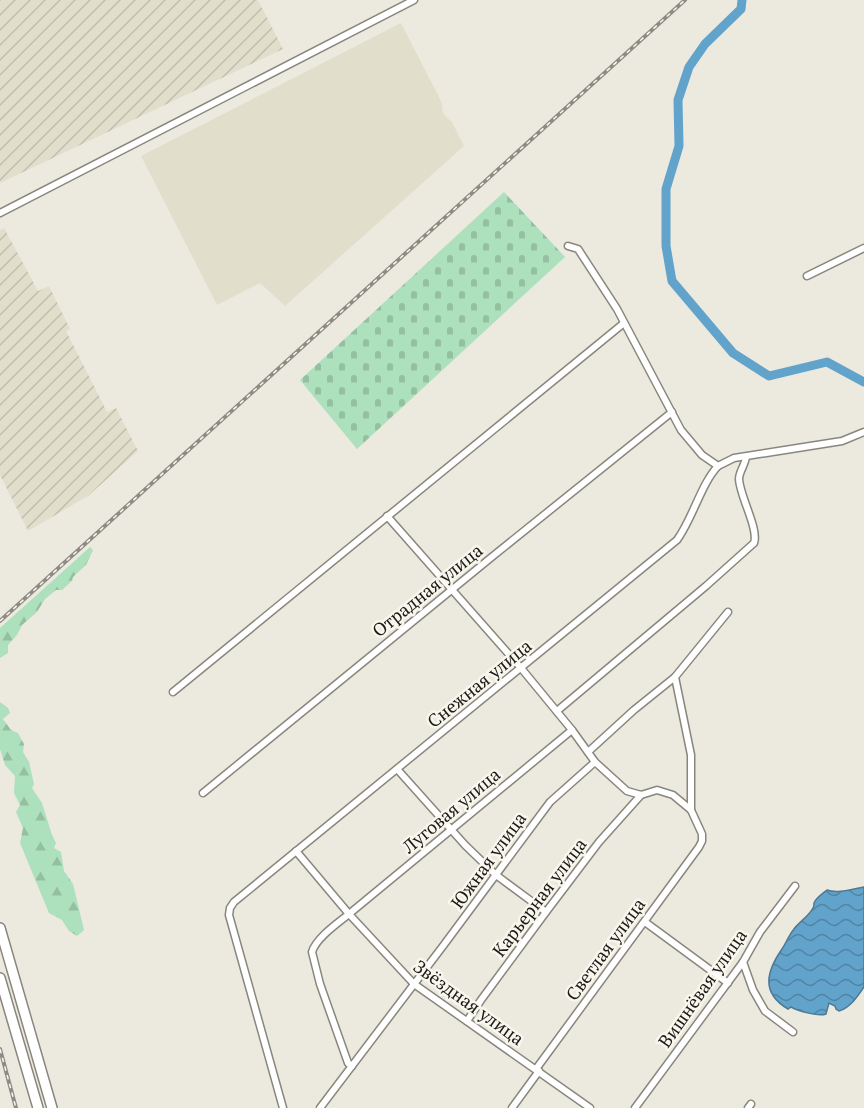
<svg xmlns="http://www.w3.org/2000/svg" width="864" height="1108" font-family="'PT Serif',serif">
  <style>
    .industrial { fill: url(#industrial-furrows) }
    .built { fill: #e2decc }
    .forest { fill: url(#forest-firs) }
    .cemetery { fill: url(#cemetery-stones) }
    .water { fill: url(#water-waves); stroke: #4d7a95; stroke-width: 1.5 }
    .lines { fill: none; stroke-linecap: round; stroke-linejoin: round }
    .river { stroke: #62a3cb; stroke-width: 9 }
    .minor-casing { stroke: #89867d; stroke-width: 9 }
    .trunk-casing { stroke: #89867d; stroke-width: 12 }
    .minor { stroke: #fff; stroke-width: 6 }
    .trunk { stroke: #fff; stroke-width: 9 }
    .rail-casing { stroke: #8e8b85; stroke-width: 4 }
    .rail { stroke: #f9f7ed; stroke-width: 1.5; stroke-dasharray: 4.5; stroke-linecap: butt }
    .labels { text-anchor: middle; dominant-baseline: central; stroke-width: 5; stroke-linejoin: round; paint-order: stroke }
    .street-label { font-size: 18px; fill: #1b1a17; stroke: #f9f7ed }
  </style>
  <defs>
    <pattern id="industrial-furrows" width="10" height="10" patternUnits="userSpaceOnUse" patternTransform="scale(1.5)"><rect width="10" height="10" fill="#e2decc"/><path d="M-1 1l2-2M0 10L10 0M9 11l2-2" fill="none" stroke="#c1beae"/></pattern>
    <pattern id="forest-firs" width="22" height="20" patternUnits="userSpaceOnUse" patternTransform="scale(1.5)"><rect width="22" height="20" fill="#ade0bc"/><path d="M5 1l3.5 6h-7zM16 11l3.5 6h-7z" fill="#94c0a1"/></pattern>
    <pattern id="cemetery-stones" width="16" height="16" patternUnits="userSpaceOnUse" patternTransform="scale(1.5)"><rect width="16" height="16" fill="#ade0bc"/><path d="M2 7V4a2 2 0 0 1 4 0v3zM10 15v-3a2 2 0 0 1 4 0v3z" fill="#94c0a1"/></pattern>
    <pattern id="water-waves" width="16" height="10" patternUnits="userSpaceOnUse" patternTransform="scale(1.5)"><rect width="16" height="10" fill="#62a3cb"/><path d="M0 5q4-4 8 0t8 0" fill="none" stroke="#5084a4"/></pattern>
  </defs>
  <rect width="100%" height="100%" fill="#ece9df"/>
  <g class="industrial">
    <polygon points="0,0 258,0 283,49 0,183"/>
    <polygon points="4,228 38,291 49,286 70,329 66,331 107,412 116,408 138,451 88,496 28,531 0,475 0,230"/>
  </g>
  <polygon class="built" points="401,23 442,103 442,109 444,115 452,122 464,146 285,306 260,283 217,305 141,156"/>
  <g class="forest">
    <polygon points="90,547 93,550 86,565 73,577 72,581 62,590 56,590 45,599 37,612 22,625 17,635 8,645 8,653 0,658 0,628"/>
    <polygon points="0,702 8,708 10,713 3,719 11,730 18,733 24,744 23,752 29,762 34,784 32,788 42,803 52,835 56,843 54,848 61,852 64,871 73,884 84,930 77,936 69,931 62,920 49,913 20,843 23,828 16,812 20,805 14,793 15,776 5,765 0,749"/>
  </g>
  <polygon class="cemetery" points="504,192 565,257 357,449 300,380"/>
  <path class="water" d="M864,887V987C858,996 850,1008 839,1011L836,1009L835,1006L829,1003L826,1014C819,1017 798,1011 791,1007L788,1009C761,993 766,972 782,949C786,943 789,935 794,929C799,922 809,916 813,908C814,907 814,905 814,903C816,898 822,894 827,890C838,894 852,889 864,887Z"/>
  <g class="lines">
    <polyline class="river" points="742,0 741,9 705,44 689,67 678,100 679,146 666,189 666,246 672,281 733,353 769,376 827,362 864,382"/>
    <g class="minor-casing">
      <g id="minor">
        <polyline points="0,213 414,0"/>
        <polyline points="568,246 578,249 617,309 681,430 702,455 718,466 734,458 842,441 864,432"/>
        <polyline points="807,276 864,248"/>
        <polyline points="387,516 521,668 572,730 595,762 627,791 641,795 657,790 673,795 691,810 702,834 702,841 699,847 536,1069"/>
        <polyline points="675,677 691,755 691,810"/>
        <polyline points="173,692 624,323"/>
        <path d="M557,711L706,586L754,543C759,529 740,497 739,479C739,472 745,465 746,457"/>
        <polyline points="588,752 634,710 675,677 728,612"/>
        <polyline points="397,769 465,845 496,875 546,912"/>
        <polyline points="203,793 493,556 672,412"/>
        <polyline points="296,851 349,914 414,984 590,1108"/>
        <polyline points="645,922 728,983"/>
        <polyline points="743,962 753,990 765,1011 793,1032"/>
        <polyline points="467,1021 481,1000 546,912 599,842 641,795"/>
        <path d="M352,1066L348,1063L320,984L312,952C316,938 338,923 349,914L572,730"/>
        <path d="M283,1108L229,915L230,908L234,902L677,540C693,518 701,484 718,466"/>
        <polyline points="320,1108 443,946 550,802 595,762"/>
        <polyline points="512,1108 539,1071"/>
        <polyline points="635,1108 743,962 760,932 795,886"/>
        <polyline points="748,1108 751,1104"/>
      </g>
    </g>
    <g class="trunk-casing">
      <g id="trunk">
        <polyline points="0,928 52,1108"/>
        <polyline points="0,978 38,1108"/>
      </g>
    </g>
    <use href="#minor" class="minor"/>
    <use href="#trunk" class="trunk"/>
    <g class="rail-casing">
      <g id="rail">
        <polyline points="0,621 685,0"/>
        <polyline points="0,1049 16,1108"/>
      </g>
    </g>
    <use href="#rail" class="rail"/>
  </g>
  <g class="labels">
    <g class="street-label">
      <text transform="translate(427 590) rotate(-39)">Отрадная улица</text>
      <text transform="translate(479 683) rotate(-39)">Снежная улица</text>
      <text transform="translate(451 810) rotate(-40)">Луговая улица</text>
      <text transform="translate(488 860) rotate(-54)">Южная улица</text>
      <text transform="translate(539 897) rotate(-53)">Карьерная улица</text>
      <text transform="translate(605 949) rotate(-54)">Светлая улица</text>
      <text transform="translate(702 988) rotate(-55)">Вишнёвая улица</text>
      <text transform="translate(469 1002) rotate(36)">Звёздная улица</text>
    </g>
  </g>
</svg>
